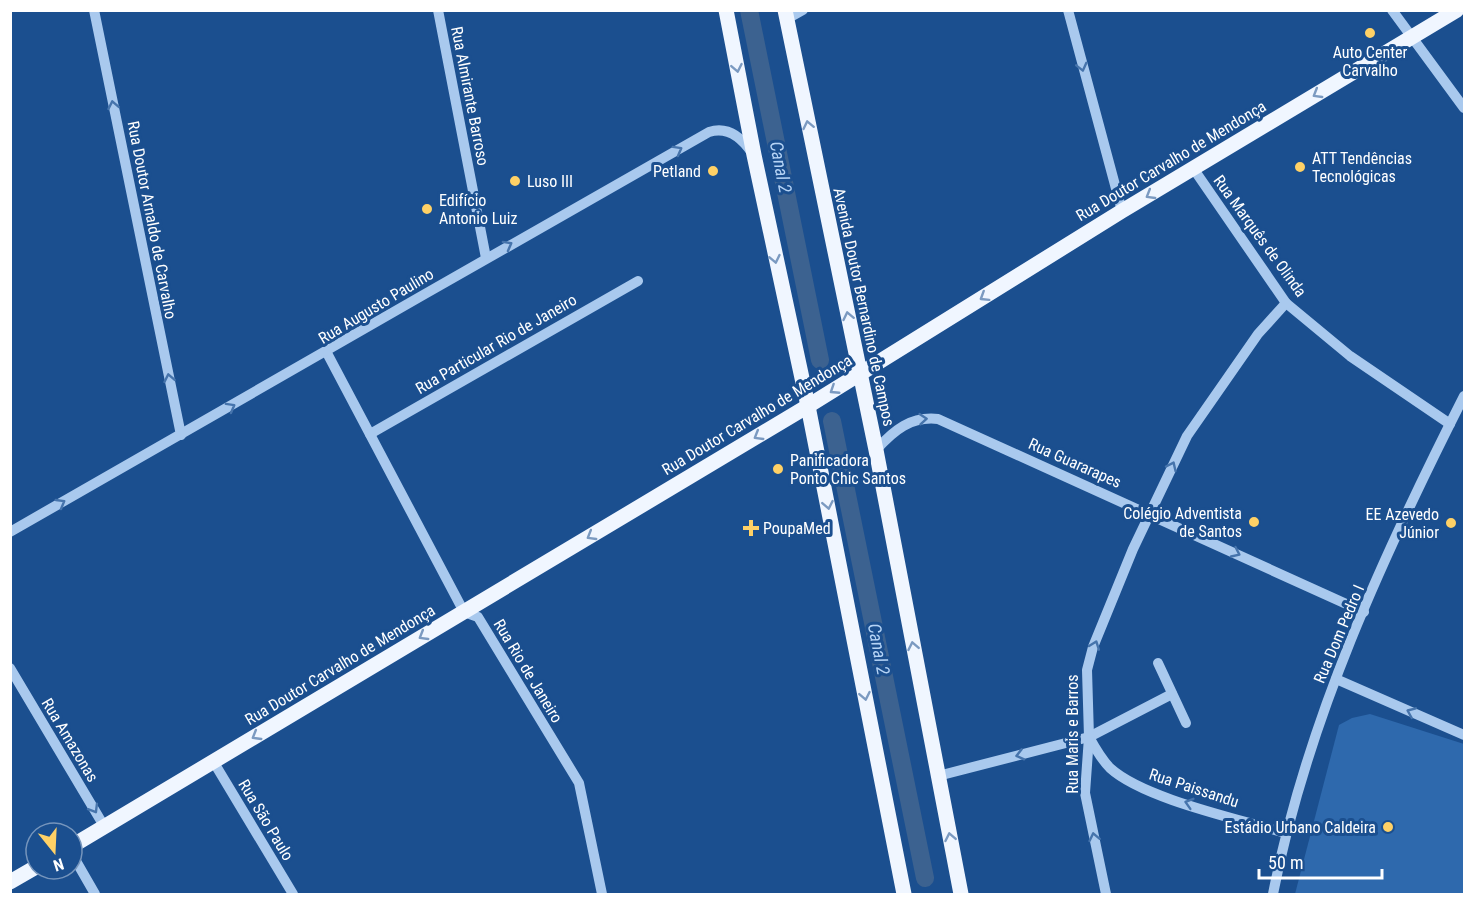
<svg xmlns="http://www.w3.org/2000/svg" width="1475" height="905" font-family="'Roboto Condensed',sans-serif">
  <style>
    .pitch { fill: #2e69ad }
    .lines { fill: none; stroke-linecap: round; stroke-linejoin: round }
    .canal { stroke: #3c6290; stroke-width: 18 }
    .minor { stroke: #a9c9ee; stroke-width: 10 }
    .major { stroke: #f0f6ff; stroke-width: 15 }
    .oneway { stroke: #4674ac }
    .oneway2 { stroke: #7b9ac1 }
    .poi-dot { fill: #ffd166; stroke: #1b4f8f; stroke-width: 2 }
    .labels { text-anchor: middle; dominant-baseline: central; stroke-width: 6; stroke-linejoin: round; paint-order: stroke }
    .poi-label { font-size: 16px; fill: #fff; stroke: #1b4f8f; text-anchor: start }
    .street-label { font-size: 16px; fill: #fff; stroke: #1b4f8f }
    .water-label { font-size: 18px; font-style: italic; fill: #b5d3f5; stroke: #1b4f8f }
  </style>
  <rect width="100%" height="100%" fill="#1b4f8f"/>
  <polygon class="pitch" points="1370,714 1464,744 1464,894 1295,894 1339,725 1352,718"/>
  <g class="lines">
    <g class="canal">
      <polyline points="749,10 820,360"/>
      <polyline points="832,421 925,878"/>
    </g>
    <g class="minor">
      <polyline points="94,10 181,435"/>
      <polyline points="438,10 486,258"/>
      <polyline points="1068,10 1122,211"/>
      <polyline points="1392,10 1464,108"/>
      <polyline points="787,19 803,10"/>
      <polyline points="1193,168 1286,303 1350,356 1450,424"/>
      <polyline points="327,353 464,612 478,617 579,783 602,894"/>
      <polyline points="370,434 638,281"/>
      <path d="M876,450C894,430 911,416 938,419L1364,612"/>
      <path d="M10,532C244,399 475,264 709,132C728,126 742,138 752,153"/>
      <polyline points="1158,663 1186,723"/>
      <polyline points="10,668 104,826"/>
      <polyline points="1336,679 1464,735"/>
      <polyline points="1089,737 1172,694"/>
      <polyline points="213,761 293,894"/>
      <path d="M938,776L1089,737C1095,748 1101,759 1110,768C1144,799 1239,819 1285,833"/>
      <polyline points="72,854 95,894"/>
      <polyline points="1106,894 1085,793 1089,737 1087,670 1093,647 1133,549 1187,436 1258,334 1286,303"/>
      <path d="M1273,894C1307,720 1384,554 1464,396"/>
    </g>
    <g class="major">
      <polyline points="726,10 754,155 808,406 904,894"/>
      <polyline points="785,10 876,450 961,894"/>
      <polyline points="72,846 808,406 1122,211 1457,10"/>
      <polyline points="10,882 36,867"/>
    </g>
  </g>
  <defs><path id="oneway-chevron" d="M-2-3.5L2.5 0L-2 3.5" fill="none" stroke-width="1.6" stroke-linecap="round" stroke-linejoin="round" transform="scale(1.5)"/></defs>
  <g class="oneway">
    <use href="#oneway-chevron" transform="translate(1082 67) rotate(76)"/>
    <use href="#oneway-chevron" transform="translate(113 105) rotate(-101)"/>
    <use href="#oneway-chevron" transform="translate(678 150) rotate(-29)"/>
    <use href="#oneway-chevron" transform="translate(508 245) rotate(-29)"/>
    <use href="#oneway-chevron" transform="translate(169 378) rotate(-101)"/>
    <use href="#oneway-chevron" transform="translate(231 407) rotate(-29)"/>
    <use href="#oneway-chevron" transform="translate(923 419) rotate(-5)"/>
    <use href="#oneway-chevron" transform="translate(1172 466) rotate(-65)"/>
    <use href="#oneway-chevron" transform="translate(61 503) rotate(-30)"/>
    <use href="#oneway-chevron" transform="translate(1236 553) rotate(25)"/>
    <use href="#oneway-chevron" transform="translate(1095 645) rotate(-70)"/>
    <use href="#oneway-chevron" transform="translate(1411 712) rotate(-157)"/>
    <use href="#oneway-chevron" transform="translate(1020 755) rotate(166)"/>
    <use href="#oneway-chevron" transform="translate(1189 803) rotate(-163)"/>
    <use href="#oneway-chevron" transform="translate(94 809) rotate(59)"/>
    <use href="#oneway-chevron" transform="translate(1094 837) rotate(-102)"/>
  </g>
  <g class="oneway2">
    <use href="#oneway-chevron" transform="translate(737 68) rotate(79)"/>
    <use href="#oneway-chevron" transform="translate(1317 94) rotate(149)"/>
    <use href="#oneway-chevron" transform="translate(808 125) rotate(-102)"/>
    <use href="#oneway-chevron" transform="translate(1150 195) rotate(149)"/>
    <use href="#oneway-chevron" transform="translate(775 259) rotate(78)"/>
    <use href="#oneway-chevron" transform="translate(984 297) rotate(148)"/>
    <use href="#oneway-chevron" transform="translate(848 316) rotate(-102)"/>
    <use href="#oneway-chevron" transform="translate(834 390) rotate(147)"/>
    <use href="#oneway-chevron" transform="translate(758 436) rotate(149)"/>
    <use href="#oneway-chevron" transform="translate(828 505) rotate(79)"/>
    <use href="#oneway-chevron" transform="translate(591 536) rotate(149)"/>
    <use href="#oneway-chevron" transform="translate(423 636) rotate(149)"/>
    <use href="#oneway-chevron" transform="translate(913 646) rotate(-101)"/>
    <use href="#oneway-chevron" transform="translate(865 696) rotate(79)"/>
    <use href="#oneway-chevron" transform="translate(256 736) rotate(149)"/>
    <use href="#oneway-chevron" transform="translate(950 837) rotate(-101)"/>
  </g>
  <g class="poi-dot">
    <circle cx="1370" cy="33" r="6"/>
    <circle cx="1300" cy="167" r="6"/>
    <circle cx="713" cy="171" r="6"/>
    <circle cx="515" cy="181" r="6"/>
    <circle cx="427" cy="209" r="6"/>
    <circle cx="778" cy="469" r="6"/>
    <circle cx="1254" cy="522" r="6"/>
    <circle cx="1451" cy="523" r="6"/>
    <path d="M748 519h6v6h6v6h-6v6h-6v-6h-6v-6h6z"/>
    <circle cx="1388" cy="827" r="6"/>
  </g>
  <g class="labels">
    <g class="poi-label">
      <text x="1370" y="52" text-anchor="middle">Auto Center<tspan x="1370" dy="18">Carvalho</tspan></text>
      <text x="1312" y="158">ATT Tendências<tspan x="1312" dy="18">Tecnológicas</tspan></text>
      <text x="701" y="171" text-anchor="end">Petland</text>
      <text x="527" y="181">Luso III</text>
      <text x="439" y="200">Edifício<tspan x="439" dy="18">Antonio Luiz</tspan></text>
      <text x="790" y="460">Panificadora<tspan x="790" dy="18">Ponto Chic Santos</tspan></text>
      <text x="1242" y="513" text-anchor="end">Colégio Adventista<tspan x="1242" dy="18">de Santos</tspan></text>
      <text x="1439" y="514" text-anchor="end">EE Azevedo<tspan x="1439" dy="18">Júnior</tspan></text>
      <text x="763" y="528">PoupaMed</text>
      <text x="1376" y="827" text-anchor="end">Estádio Urbano Caldeira</text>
    </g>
    <g class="street-label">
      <text transform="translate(470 96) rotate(79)">Rua Almirante Barroso</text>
      <text transform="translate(1171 161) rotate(-31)">Rua Doutor Carvalho de Mendonça</text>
      <text transform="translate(152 220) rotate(79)">Rua Doutor Arnaldo de Carvalho</text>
      <text transform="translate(1260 236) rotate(54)">Rua Marquês de Olinda</text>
      <text transform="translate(376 306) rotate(-31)">Rua Augusto Paulino</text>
      <text transform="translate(864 307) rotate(78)">Avenida Doutor Bernardino de Campos</text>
      <text transform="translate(496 344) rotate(-30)">Rua Particular Rio de Janeiro</text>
      <text transform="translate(757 415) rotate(-31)">Rua Doutor Carvalho de Mendonça</text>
      <text transform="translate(1075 463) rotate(24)">Rua Guararapes</text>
      <text transform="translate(1339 634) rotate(-67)">Rua Dom Pedro I</text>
      <text transform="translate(340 665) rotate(-31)">Rua Doutor Carvalho de Mendonça</text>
      <text transform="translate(528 671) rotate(59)">Rua Rio de Janeiro</text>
      <text transform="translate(1072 734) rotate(-90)">Rua Maris e Barros</text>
      <text transform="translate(70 740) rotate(59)">Rua Amazonas</text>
      <text transform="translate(1194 788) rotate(18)">Rua Paissandu</text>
      <text transform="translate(266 820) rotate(59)">Rua São Paulo</text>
    </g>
    <g class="water-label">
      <text transform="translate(781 167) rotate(79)">Canal 2</text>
      <text transform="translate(879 649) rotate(79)">Canal 2</text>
    </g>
  </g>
  <rect width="1475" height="905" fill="none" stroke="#ffffff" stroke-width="24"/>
  <g transform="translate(54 851) rotate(162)"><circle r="28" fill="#1b4f8f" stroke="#7695bc" stroke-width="1.5"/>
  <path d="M0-4.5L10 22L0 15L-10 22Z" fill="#ffd166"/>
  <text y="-9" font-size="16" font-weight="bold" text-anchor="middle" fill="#ffffff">N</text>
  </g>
  <path d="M1259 869v9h123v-9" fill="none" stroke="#ffffff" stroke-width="3"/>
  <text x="1268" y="869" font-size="18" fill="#ffffff" stroke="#1b4f8f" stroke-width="4.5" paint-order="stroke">50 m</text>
</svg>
